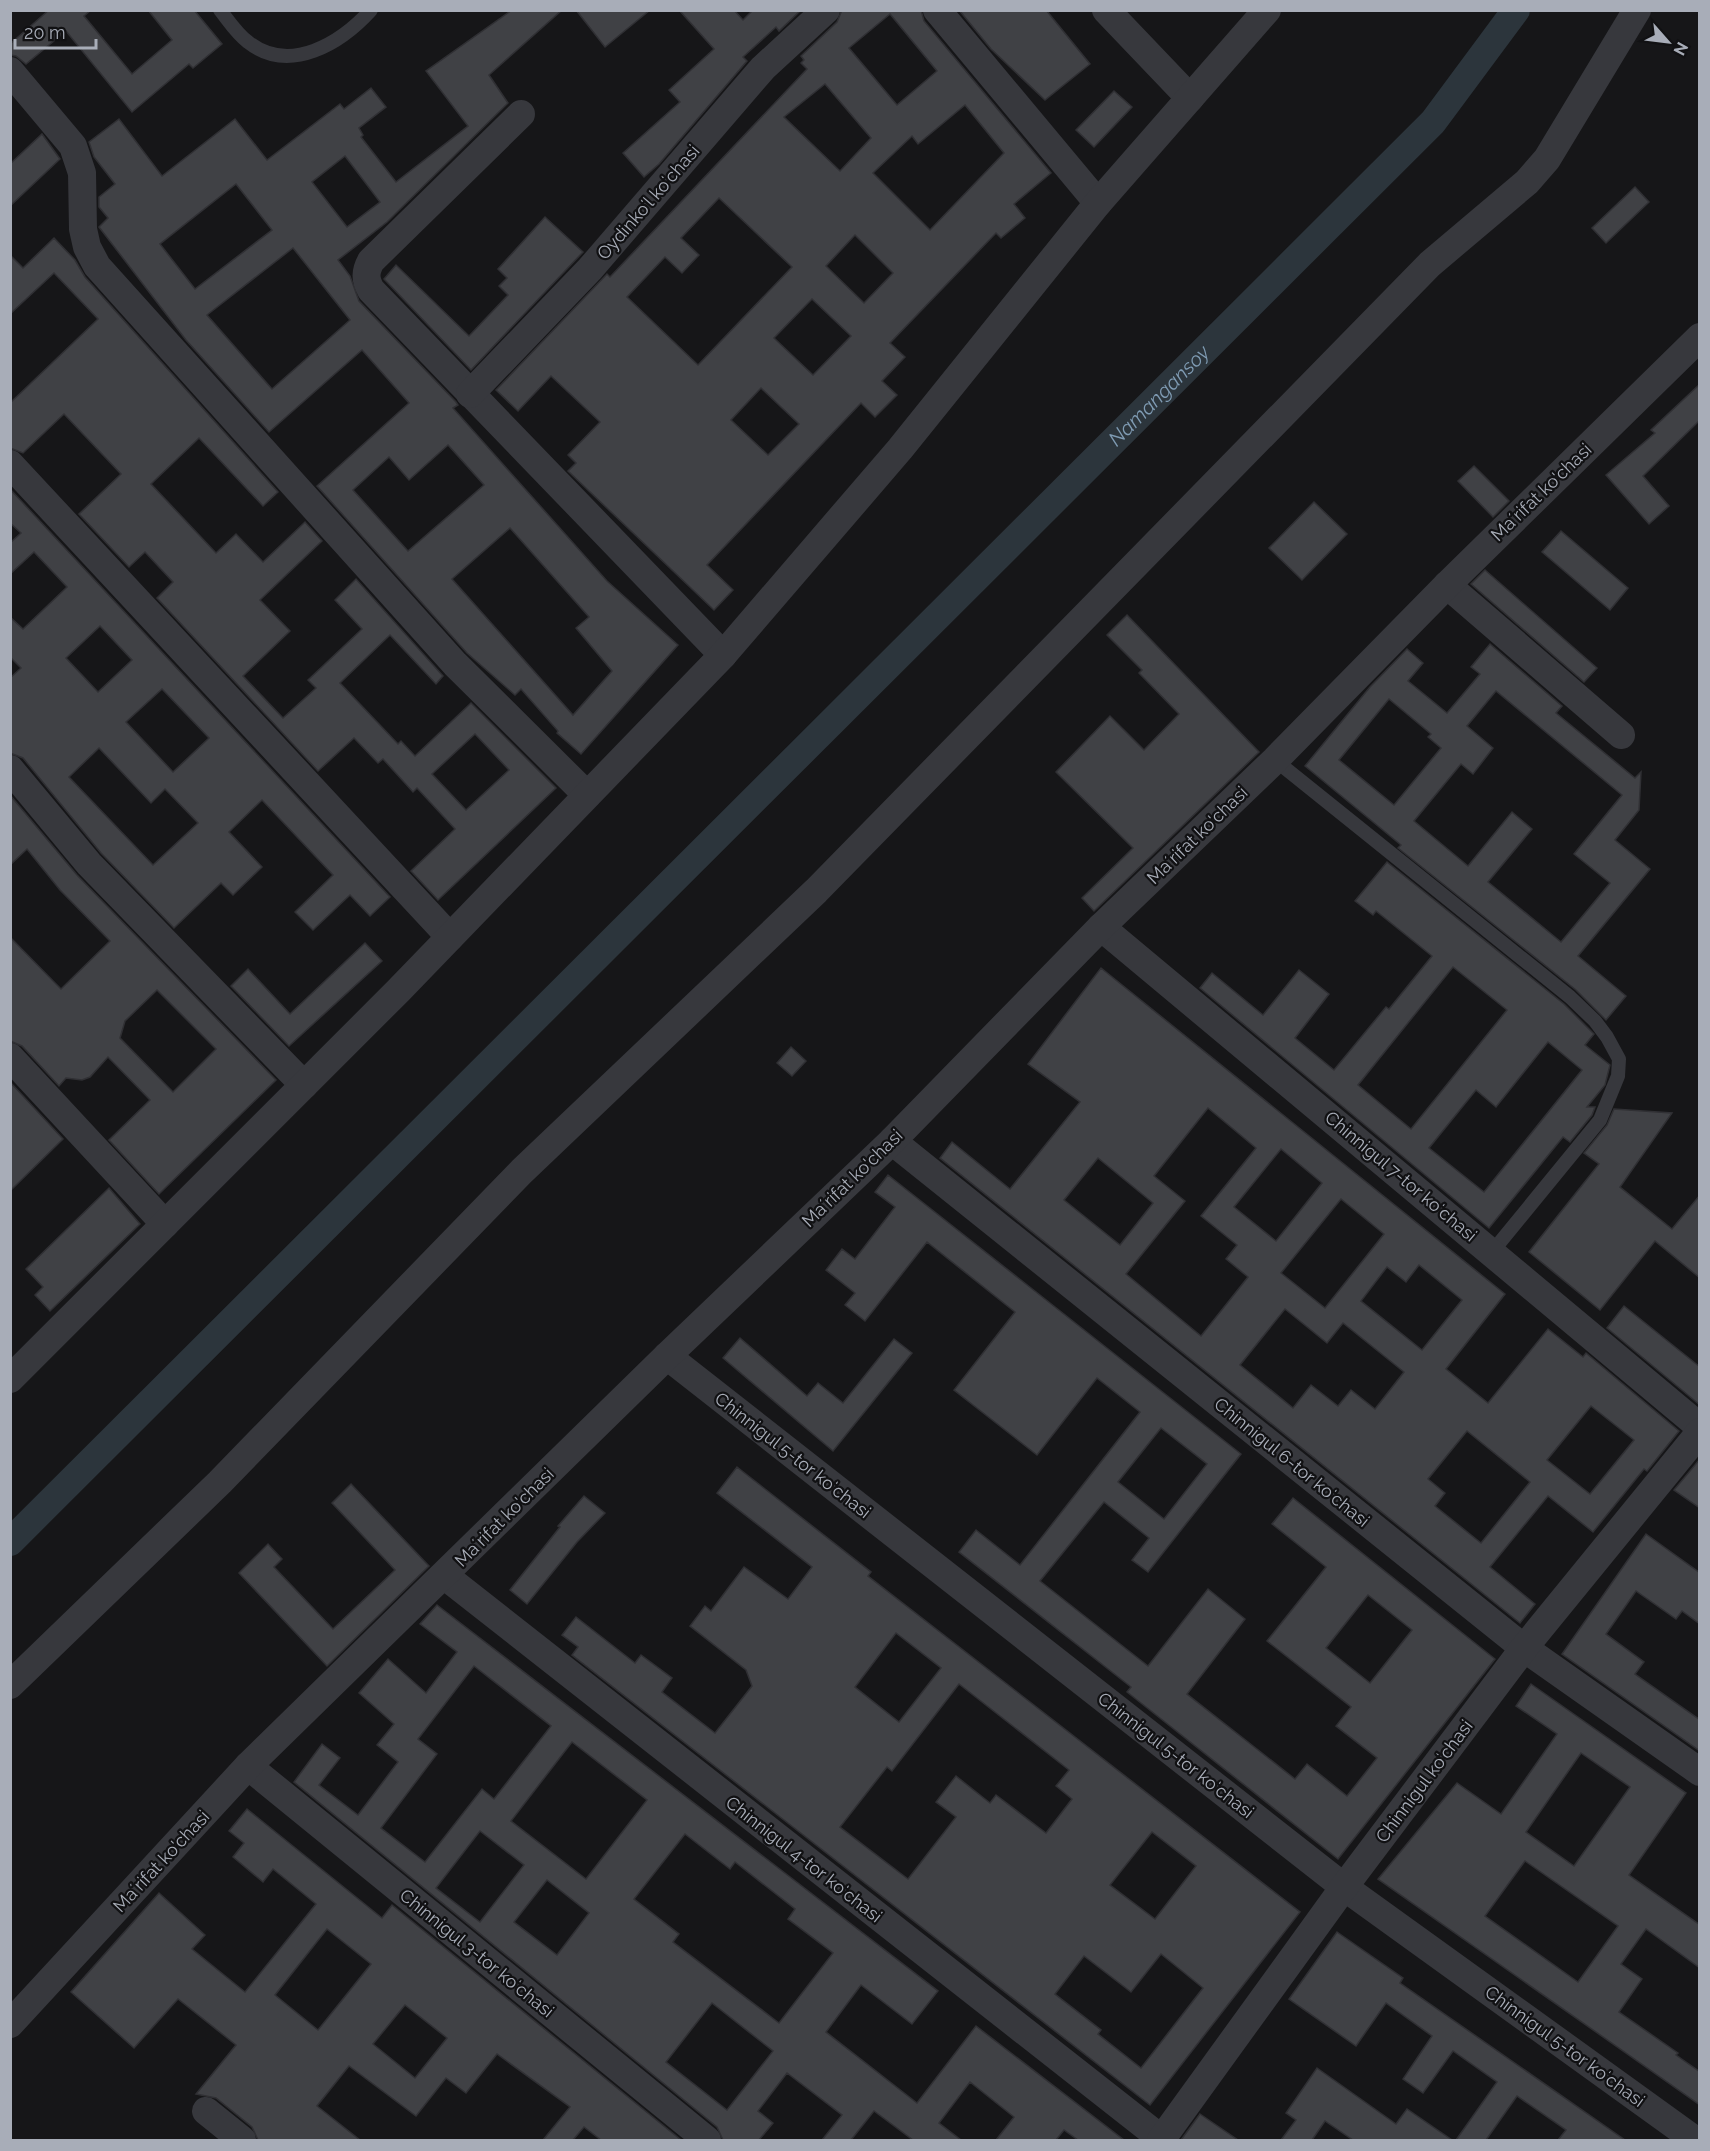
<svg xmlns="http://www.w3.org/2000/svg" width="1710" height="2151" font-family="Raleway,sans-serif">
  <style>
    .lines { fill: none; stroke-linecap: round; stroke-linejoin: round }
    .canal { stroke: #2c353c; stroke-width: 28 }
    .building { fill: #404145; stroke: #303034; stroke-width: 1.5; fill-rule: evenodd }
    .lane { stroke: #37383d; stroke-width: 14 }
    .street { stroke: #37383d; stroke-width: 28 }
    .labels { text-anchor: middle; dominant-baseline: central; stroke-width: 4.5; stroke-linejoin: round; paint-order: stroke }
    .street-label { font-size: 18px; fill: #a8adb8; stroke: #111113 }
    .water-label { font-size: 20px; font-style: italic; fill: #7f9bb3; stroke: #111113 }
  </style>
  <rect width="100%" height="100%" fill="#161618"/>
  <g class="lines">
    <path class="canal" id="s1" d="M10,1542L1433,122L1516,10"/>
  </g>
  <g class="building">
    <polygon points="49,10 91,10 84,16 132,74 172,40 148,10 194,10 222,44 193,68 189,64 132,112 66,31 26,64 16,56 10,55 10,44"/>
    <path d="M512,10H562L489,75L508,103L387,222L338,260L350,276L359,301L456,402L458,405L453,408L607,581L678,645L581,754L557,733L558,731L521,689L515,695L467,653L317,486L409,403L362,350L269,432L186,340L99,227L108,218L99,207V197L115,184L94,157L89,142L119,119L162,176L235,119L267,160L340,104L344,109L371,88L386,107L359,128L363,135L361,137L396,182L468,126L426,71ZM345,156L380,202L347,227L312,182ZM236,184L272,230L195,289L160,244ZM293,248L350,320L272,389L207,315ZM448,445L484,485L408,551L353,490L389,457L409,480ZM510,528L589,617L576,628L612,671L573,715L452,579Z"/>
    <polygon points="576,10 650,10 605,47"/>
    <polygon points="679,10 734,10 743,20 753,10 801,10 779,31 776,27 743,57 747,61 659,164 644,177 623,153 680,102 669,90 714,49"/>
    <path d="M842,10H921L924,21L1051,173L1014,204L1025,218L1001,238L996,233L890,343L905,357L882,381L897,395L875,417L861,403L707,565L733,590L714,610L568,471L576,463L568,455L600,422L551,376L518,411L496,390L607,274L610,277L807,69L801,63L804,60L801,56L837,22ZM890,14L937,71L897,105L849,48ZM825,84L871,138L840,171L784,117ZM965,105L1004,153L930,230L873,173L912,136L918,144ZM719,198L792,267L698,365L627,297L665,257L682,273L699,255L681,238ZM855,235L893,273L864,303L826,266ZM812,299L851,336L813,375L774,338ZM761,388L799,424L768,455L731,420Z"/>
    <polygon points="959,10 1046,10 1090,64 1045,100 991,49"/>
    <polygon points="1114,91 1132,107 1094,147 1076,130"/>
    <polygon points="42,134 60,159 10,206 10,164"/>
    <polygon points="1635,187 1649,202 1606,243 1592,228"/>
    <polygon points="545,217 583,252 471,370 384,279 396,265 469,336 508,295 499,286 507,278 498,269"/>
    <path d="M54,238L75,260L85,277L278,492L263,506L199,438L151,484L216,553L236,534L263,562L305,522L322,541L260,600L290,631L243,676L283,718L316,688L308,680L362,629L335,600L356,579L443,676L436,684L390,635L340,683L398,744L401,741L415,756L471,703L556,788L438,900L411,871L455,829L417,788L413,792L383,759L378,763L354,738L318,771L157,598L173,582L145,552L129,567L79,514L121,474L64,414L23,453L10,448V403L98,319L54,273L10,314V255L23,268ZM475,734L509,770L466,810L432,774Z"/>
    <polygon points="1700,384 1700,420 1643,476 1669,506 1649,524 1606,475 1655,433 1651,430"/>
    <polygon points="1474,466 1509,501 1493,517 1458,481"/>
    <path d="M10,489L390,897L370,916L350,895L313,930L295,912L333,875L262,800L229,832L262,867L233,895L221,883L174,928L101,853L23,758L10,753V678L21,668L10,657V617L23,629L67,587L34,552L10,574V543L21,533L10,523ZM100,626L132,660L98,692L66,658ZM162,689L209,738L173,772L126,722ZM99,748L151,803L165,789L198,823L153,865L69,777Z"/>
    <polygon points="1314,502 1347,534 1302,580 1269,548"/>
    <polygon points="1561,531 1628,588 1610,610 1542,552"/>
    <polygon points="1485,570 1597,668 1584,682 1471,584"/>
    <polygon points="1127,615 1259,752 1094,911 1082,898 1133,848 1056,772 1110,716 1144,750 1179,714 1139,673 1142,670 1107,635"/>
    <path d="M1490,644L1562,706L1556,713L1635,778L1641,772L1639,810L1615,840L1650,869L1578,956L1626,996L1606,1020L1576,990L1398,848L1401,845L1305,766L1370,687L1407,649L1423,663L1408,681L1447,713L1480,674L1471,667ZM1496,691L1622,795L1574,854L1610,883L1561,942L1488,882L1532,829L1512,812L1468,866L1414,821L1461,764L1473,774L1493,748L1467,726ZM1389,699L1431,734L1428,737L1441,748L1394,805L1339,760Z"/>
    <path d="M10,795L77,875L276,1080L159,1194L109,1140L150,1100L108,1057L90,1077L82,1080L66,1078L59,1086L22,1046L10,1041V937L61,989L110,941L60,890L27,849L10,865ZM157,990L216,1049L173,1092L120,1038L125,1021Z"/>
    <path d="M1387,862L1564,1004L1594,1034L1585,1045L1610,1065L1605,1085L1587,1107H1595L1592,1115L1570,1142L1563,1137L1489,1228L1200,988L1212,973L1263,1015L1299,970L1329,994L1295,1038L1334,1070L1386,1007L1389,1009L1432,956L1376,911L1373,915L1355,901ZM1453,967L1507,1010L1411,1129L1358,1085ZM1548,1042L1582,1070L1484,1192L1429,1148L1476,1090L1496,1107Z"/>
    <polygon points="365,943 382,961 289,1046 231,986 248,969 290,1014"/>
    <path d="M1101,968L1505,1294L1446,1369L1488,1403L1548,1329L1583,1357L1586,1353L1679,1431L1647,1471L1644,1469L1593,1532L1548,1496L1490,1567L1535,1604L1520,1623L940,1158L952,1142L1010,1189L1080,1102L1028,1064ZM1208,1108L1256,1148L1201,1216L1237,1245L1226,1259L1248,1277L1201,1336L1126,1274L1185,1201L1154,1176ZM1281,1149L1322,1183L1276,1241L1234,1207ZM1098,1158L1153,1203L1120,1245L1064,1200ZM1341,1199L1384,1234L1325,1308L1281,1273ZM1419,1265L1462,1300L1422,1350L1361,1301L1387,1267L1406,1282ZM1285,1309L1327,1343L1343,1323L1404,1372L1375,1409L1351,1390L1338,1406L1311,1385L1293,1408L1240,1365ZM1591,1406L1634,1440L1590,1494L1547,1460ZM1467,1431L1530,1482L1481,1543L1435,1506L1445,1493L1428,1479Z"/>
    <polygon points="791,1047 806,1061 792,1076 777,1063"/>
    <polygon points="10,1082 63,1139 10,1191"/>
    <polygon points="1614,1109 1672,1113 1620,1187 1672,1229 1700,1195 1700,1278 1655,1241 1600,1310 1529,1252 1599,1164 1584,1153 1607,1125"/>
    <path d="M888,1175L1241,1454L1148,1572L1132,1560L1149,1538L1104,1502L1040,1581L1148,1666L1208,1589L1245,1619L1187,1694L1295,1779L1307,1764L1347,1796L1377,1758L1336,1726L1351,1707L1267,1641L1326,1567L1272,1524L1293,1498L1495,1659L1338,1859L1127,1692L1131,1687L959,1552L976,1530L1020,1565L1140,1412L1097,1378L1037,1455L973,1405L954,1390L1015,1312L927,1242L865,1321L845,1305L855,1293L826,1270L842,1249L855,1259L895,1207L875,1192ZM1161,1428L1207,1464L1164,1519L1118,1482ZM1368,1595L1412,1630L1370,1683L1326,1648Z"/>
    <polygon points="109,1188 140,1224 50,1311 35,1295 43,1287 26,1269"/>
    <polygon points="1624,1306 1700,1367 1700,1405 1607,1328"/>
    <polygon points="740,1338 807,1396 818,1383 843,1403 894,1339 912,1353 833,1451 723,1358"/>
    <polygon points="1700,1459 1700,1508 1674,1490"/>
    <path d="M737,1467L871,1572L868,1576L1300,1912L1150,2105L572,1655L578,1647L562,1635L576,1617L635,1663L641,1655L672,1678L662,1692L715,1733L752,1686L746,1670L690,1626L705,1606L711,1611L744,1567L788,1599L812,1567L717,1493ZM896,1633L941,1668L899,1722L855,1687ZM959,1684L1069,1770L1056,1786L1072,1799L1046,1833L996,1795L990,1803L956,1776L936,1802L956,1817L908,1879L840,1827L887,1767L892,1771ZM1152,1832L1196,1866L1155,1919L1110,1885ZM1161,1954L1203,1988L1141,2068L1098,2034L1101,2030L1055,1994L1084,1956L1131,1992Z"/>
    <polygon points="351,1484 429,1566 327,1666 239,1573 268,1544 282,1559 274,1567 333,1629 395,1570 332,1503"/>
    <polygon points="584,1496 605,1513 577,1542 527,1604 510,1590 560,1527 558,1526"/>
    <polygon points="1646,1534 1700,1573 1700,1624 1682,1611 1676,1619 1636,1591 1606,1634 1644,1662 1635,1674 1700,1720 1700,1751 1562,1654"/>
    <path d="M437,1605L938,1991L912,2024L861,1985L826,2032L917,2103L976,2026L1124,2140H1078L1064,2130L1056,2140H996L1014,2117L970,2082L939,2123L961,2140H913L874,2111L851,2140H822L842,2115L787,2073L758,2111L773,2123L759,2140H723L717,2127L294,1782L322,1744L340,1758L319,1785L358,1815L398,1762L377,1745L394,1724L359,1693L388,1659L426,1693L457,1652L420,1624ZM474,1666L551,1726L494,1799L482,1789L425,1862L381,1828L437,1754L418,1739ZM572,1742L647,1800L586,1879L511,1821ZM480,1831L524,1865L480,1922L436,1888ZM685,1834L730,1869L735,1862L795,1909L788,1919L833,1953L779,2023L673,1942L679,1934L634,1899ZM547,1880L589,1913L557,1955L514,1922ZM712,2003L773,2051L727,2110L666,2062Z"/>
    <path d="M1531,1684L1686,1793L1629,1875L1700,1925V1968L1646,1929L1621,1964L1642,1979L1619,2012L1678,2053L1676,2055L1700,2072V2105L1378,1879L1457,1783L1501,1814L1557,1734L1516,1706ZM1581,1753L1630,1787L1574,1866L1526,1832ZM1525,1861L1618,1926L1578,1982L1485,1916Z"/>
    <path d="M247,1809L382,1918L392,1905L681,2140H601L584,2127L573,2140H543L570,2107L497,2054L466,2093L446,2078L416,2116L349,2066L317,2106L360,2140H258L252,2127L216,2098L196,2094L236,2045L178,1999L134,2048L71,1992L159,1893L205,1935L192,1949L245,1992L316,1904L273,1869L263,1882L233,1857L244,1843L229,1831ZM327,1929L371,1964L318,2030L275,1995ZM405,2005L447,2038L415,2078L373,2044Z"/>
    <polygon points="1337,1932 1403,1978 1400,1983 1625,2140 1558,2140 1566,2130 1517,2096 1486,2140 1456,2140 1497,2082 1453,2051 1423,2093 1403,2079 1432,2036 1386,2003 1356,2046 1289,1999"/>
    <polygon points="1317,2068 1396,2124 1407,2109 1452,2140 1353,2140 1325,2121 1312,2140 1281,2140 1296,2120 1286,2113"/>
    <polygon points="1200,2114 1238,2140 1181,2140"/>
  </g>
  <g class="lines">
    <g class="lane">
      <path d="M220,10C228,20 237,34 248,42C290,75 341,43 371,10"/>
      <polyline points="1275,760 1570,997 1595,1021 1607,1037 1619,1059 1618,1076 1600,1120 1492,1252"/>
    </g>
    <g class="street">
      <polyline points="937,10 1098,203"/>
      <polyline points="1106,10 1190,98"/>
      <polyline points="10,71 73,146 82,173 83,229 87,247 97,266 455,664 587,795"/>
      <path d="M521,114L371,261C365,272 365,279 371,290L723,655"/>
      <polyline points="470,394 590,269 763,68 826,10"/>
      <polyline points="10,464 450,937"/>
      <polyline points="1447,585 1621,735"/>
      <polyline points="10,769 89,864 304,1085"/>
      <polyline points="1101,927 1700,1427"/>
      <polyline points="10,1057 165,1224"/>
      <polyline points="892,1141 1524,1648 1700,1772"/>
      <polyline points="667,1356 1344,1887 1695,2140"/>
      <polyline points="10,1379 398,991 723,655 900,449 1098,203 1267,10"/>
      <polyline points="445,1576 1163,2140"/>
      <polyline points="10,1685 220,1482 522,1171 816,891 1430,264 1527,182 1547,159 1637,10"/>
      <polyline points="248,1766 707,2140"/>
      <polyline points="10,2024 248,1766 667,1356 892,1141 1101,927 1275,760 1447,585 1700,337"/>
      <polyline points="206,2111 242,2140"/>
      <polyline points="1161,2140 1344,1887 1524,1648 1700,1432"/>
    </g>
  </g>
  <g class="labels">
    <g class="street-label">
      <text transform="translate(648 202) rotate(-49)">Oydinkoʻl koʻchasi</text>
      <text transform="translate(1541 492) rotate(-44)">Maʼrifat ko'chasi</text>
      <text transform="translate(1197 835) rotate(-44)">Maʼrifat ko'chasi</text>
      <text transform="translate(1401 1176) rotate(40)">Chinnigul 7-tor koʻchasi</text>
      <text transform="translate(852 1178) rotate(-44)">Maʼrifat ko'chasi</text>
      <text transform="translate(793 1455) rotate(38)">Chinnigul 5-tor koʻchasi</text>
      <text transform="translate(1292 1462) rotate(39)">Chinnigul 6-tor koʻchasi</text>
      <text transform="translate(504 1517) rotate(-45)">Maʼrifat ko'chasi</text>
      <text transform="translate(1176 1755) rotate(38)">Chinnigul 5-tor koʻchasi</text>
      <text transform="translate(1424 1781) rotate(-53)">Chinnigul koʻchasi</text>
      <text transform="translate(804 1859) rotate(38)">Chinnigul 4-tor koʻchasi</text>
      <text transform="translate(161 1861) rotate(-47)">Maʼrifat ko'chasi</text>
      <text transform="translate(477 1953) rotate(39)">Chinnigul 3-tor koʻchasi</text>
      <text transform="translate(1565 2046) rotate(36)">Chinnigul 5-tor koʻchasi</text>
    </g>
    <g class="water-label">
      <text stroke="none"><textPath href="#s1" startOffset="1623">Namangansoy</textPath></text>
    </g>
  </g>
  <rect width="1710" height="2151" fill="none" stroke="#a8adb8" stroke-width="24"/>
  <g transform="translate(1668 42) rotate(118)" stroke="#111113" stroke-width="4.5" paint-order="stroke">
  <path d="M0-4.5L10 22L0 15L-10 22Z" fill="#a8adb8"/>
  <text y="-9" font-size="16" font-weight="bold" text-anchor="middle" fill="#a8adb8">N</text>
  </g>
  <path d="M15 39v9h81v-9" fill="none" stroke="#a8adb8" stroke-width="3"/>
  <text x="24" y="39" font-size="18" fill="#a8adb8" stroke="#111113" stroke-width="4.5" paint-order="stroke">20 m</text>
</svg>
